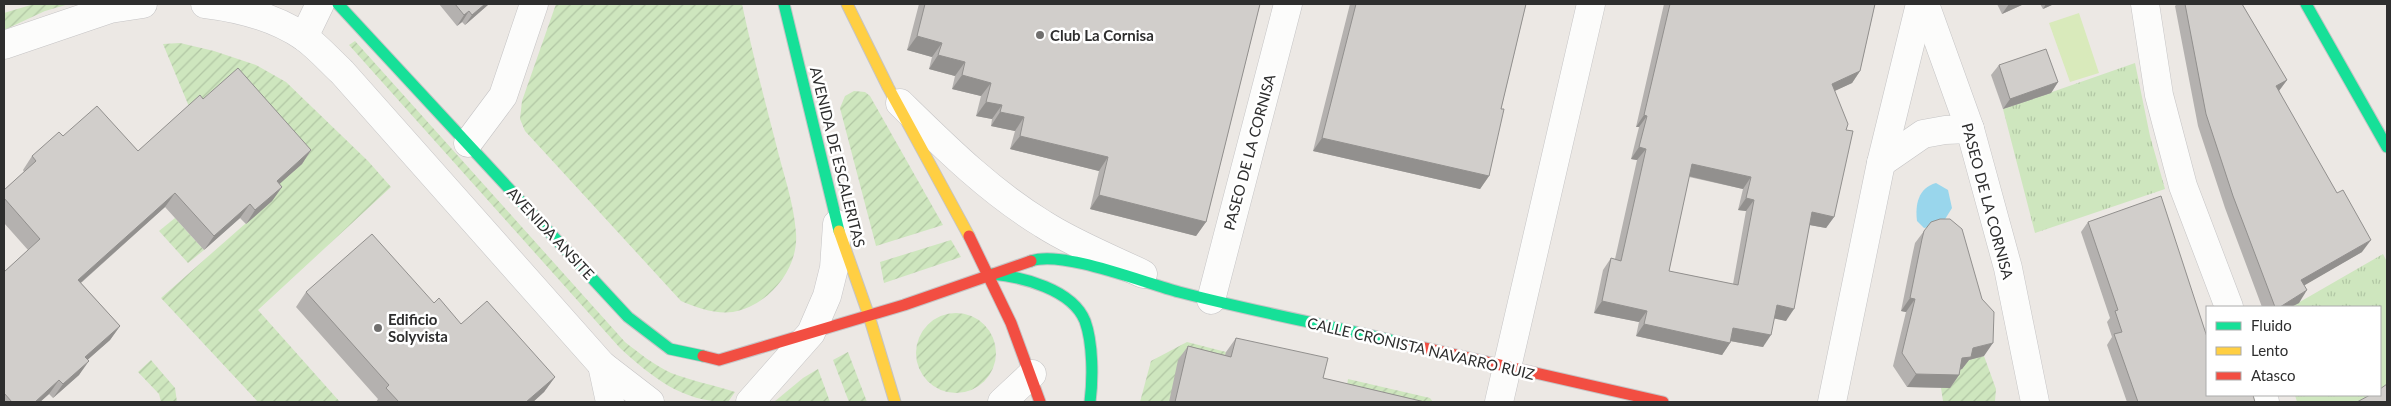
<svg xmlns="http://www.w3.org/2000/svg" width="2391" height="406" font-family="Lato,sans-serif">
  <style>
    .grass { fill: url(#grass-tufts) }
    .garden { fill: url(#garden-furrows) }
    .pitch { fill: #d9eabb }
    .water { fill: #99d6ec }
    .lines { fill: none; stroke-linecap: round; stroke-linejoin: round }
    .street-casing { stroke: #c5c4c5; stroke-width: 29 }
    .fast-casing { stroke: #c5c4c5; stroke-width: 13 }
    .slow-casing { stroke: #c5c4c5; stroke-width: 13 }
    .jam-casing { stroke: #c5c4c5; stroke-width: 13 }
    .street { stroke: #fcfcfb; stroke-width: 28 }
    .fast { stroke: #16e098; stroke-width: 11 }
    .slow { stroke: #ffcf43; stroke-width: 11 }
    .jam { stroke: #f24e42; stroke-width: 11 }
    .wall { fill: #b4b1af; fill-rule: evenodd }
    .shaded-wall { fill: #92908e }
    .building { fill: #d1cecb; stroke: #92908e; fill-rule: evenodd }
    .poi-dot { fill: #706f6e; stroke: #fff; stroke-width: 2 }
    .labels { text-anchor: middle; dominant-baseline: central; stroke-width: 5; stroke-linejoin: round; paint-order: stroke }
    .poi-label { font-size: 15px; font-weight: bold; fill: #2e2e2e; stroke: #fff; text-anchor: start }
    .street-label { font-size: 15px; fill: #2e2e2e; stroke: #fff }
  </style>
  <defs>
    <pattern id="grass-tufts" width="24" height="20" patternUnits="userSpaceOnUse" patternTransform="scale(1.25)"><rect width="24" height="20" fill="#cee6be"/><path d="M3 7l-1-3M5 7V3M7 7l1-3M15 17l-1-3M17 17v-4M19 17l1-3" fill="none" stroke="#b1c6a4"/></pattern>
    <pattern id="garden-furrows" width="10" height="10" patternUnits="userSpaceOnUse" patternTransform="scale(1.25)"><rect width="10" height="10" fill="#cee6be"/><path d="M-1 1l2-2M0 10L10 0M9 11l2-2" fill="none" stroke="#b1c6a4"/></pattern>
  </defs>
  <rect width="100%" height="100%" fill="#ece8e4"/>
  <g class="grass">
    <polygon points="2135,63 2150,136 2165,189 2035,233 2003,109"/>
    <polygon points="2383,254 2387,262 2387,392 2370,402 2297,402 2295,395 2380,395 2380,307 2291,307"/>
  </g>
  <g class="garden">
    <polygon points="34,4 69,4 45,11 4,30 4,13"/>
    <path d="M556,4H742C752,51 764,98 776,144C783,173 794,203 796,233C799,269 768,306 733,312C715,314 697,308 681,301L525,131L520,119L522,101Z"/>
    <path d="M355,41L625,342C639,353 654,365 671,373C692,381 714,385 735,392L728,402C682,402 652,377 620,348L349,45Z"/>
    <polygon points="180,43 214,51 256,65 286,82 368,161 391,187 258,310 340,402 258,402 161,298 272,200 190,109 163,44"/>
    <polygon points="854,91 865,92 870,96 943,225 876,246 840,108 845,96"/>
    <polygon points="175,218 204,250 188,263 159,231"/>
    <polygon points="951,240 961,257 884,283 880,262"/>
    <circle cx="956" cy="353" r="40"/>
    <polygon points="1187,342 1226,352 1222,371 1169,402 1140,402 1151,361"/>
    <polygon points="848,352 867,402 849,402 833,360"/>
    <path d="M1984,356L1996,389L1995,401H1943L1941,388H1950C1955,363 1961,362 1984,356Z"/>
    <polygon points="151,360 175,388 177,402 161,402 159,394 138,372"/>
    <polygon points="818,369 830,402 774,402 803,378"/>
    <polygon points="1348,379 1430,398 1433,402 1356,402 1345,400"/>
  </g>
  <polygon class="pitch" points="2079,13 2099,73 2070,82 2049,23"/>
  <path class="water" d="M1936,183L1948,190L1952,208L1942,224L1924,228L1917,221C1915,205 1918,188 1936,183Z"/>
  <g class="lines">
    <g class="street-casing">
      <g id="street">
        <path d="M205,4C238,8 276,18 304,37C318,47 330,61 342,72L602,365L650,402"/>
        <polyline points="1925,4 1970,129 2008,268 2035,402"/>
        <polyline points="2145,4 2159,95 2183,186 2229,307"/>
        <polyline points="304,37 320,4"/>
        <polyline points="4,45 110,9 143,4"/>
        <path d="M900,103C945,147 989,191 1043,224C1074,244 1110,258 1143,274"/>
        <polyline points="468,143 503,96 534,4"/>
        <polyline points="1881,163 1923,134 1945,130 1970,129"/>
        <polyline points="1211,300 1288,4"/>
        <polyline points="602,365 610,402"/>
        <polyline points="2262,395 2265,402"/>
        <polyline points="750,402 811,333 827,296 834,268 837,224"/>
        <polyline points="1002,402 1032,374"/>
        <polyline points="1499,402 1591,4"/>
        <polyline points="1832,402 1881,163 1920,4"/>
      </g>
    </g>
    <g class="fast-casing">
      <g id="fast">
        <polyline points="338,4 628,317 670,349 703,356"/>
        <polyline points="784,4 839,231"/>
        <polyline points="2306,4 2387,147"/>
        <path d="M1031,261C1063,250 1144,283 1179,292C1252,311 1326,325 1399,342"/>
        <path d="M992,274C1022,277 1072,289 1085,321C1093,343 1093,379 1090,402"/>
      </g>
    </g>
    <g class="slow-casing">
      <g id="slow">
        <polyline points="847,4 888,87 969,236"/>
        <polyline points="839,231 869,316 895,402"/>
      </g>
    </g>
    <g class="jam-casing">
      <g id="jam">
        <polyline points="969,236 1011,323 1040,402"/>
        <polyline points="1399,342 1663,402"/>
        <polyline points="703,356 719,360 904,305 1031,261"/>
      </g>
    </g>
    <use href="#street" class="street"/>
    <use href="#fast" class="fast"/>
    <use href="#slow" class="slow"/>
    <use href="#jam" class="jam"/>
  </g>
  <g class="wall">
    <polygon points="439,4 489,4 465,25 462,22 457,26"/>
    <polygon points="919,4 1260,4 1206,222 1196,236 1090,209 1099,171 1010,149 1015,131 991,126 992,119 976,116 981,96 952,89 955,76 929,69 932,57 907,50"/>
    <polygon points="1350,4 1526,4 1501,109 1489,176 1480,189 1313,151"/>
    <path d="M1664,4H1875L1860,71L1852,83L1834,91L1846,130L1834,217L1826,228L1810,225L1786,321L1774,318L1763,347L1730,341V343L1722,355L1636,336L1639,322L1594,313L1603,270L1611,258L1615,259L1637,160L1631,159L1639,127H1636ZM1689,177L1743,189L1738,210L1746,211L1733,284L1669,271Z"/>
    <polygon points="1997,4 2024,4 2002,14"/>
    <polygon points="2040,4 2054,4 2043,9"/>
    <polygon points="2177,4 2242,4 2287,80 2279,91 2362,252 2304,285 2299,303 2291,307 2262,307 2225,208 2198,126 2175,6"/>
    <polygon points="1999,65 2058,82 2051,93 2003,109 1991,75"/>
    <polygon points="203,99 311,150 302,164 279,184 282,187 272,201 246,224 240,218 204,250 165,207 81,283 120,326 110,340 87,360 79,375 53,398 49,394 40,402 4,402 4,272 28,250 4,223 4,190 24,172 23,170 32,156 63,136 138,151"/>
    <polygon points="2088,222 2207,395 2255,402 2127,402 2107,345 2112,337 2107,322 2110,318 2081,232"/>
    <polygon points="1924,231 1984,356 1969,360 1962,369 1960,370 1959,375 1950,388 1907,387 1893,366 1906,312 1901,311 1913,252 1915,243"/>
    <polygon points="306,292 434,303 461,324 555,377 544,392 533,402 376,402 378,399 296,307"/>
    <polygon points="1236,338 1323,378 1425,402 1169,402 1178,360 1188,346 1225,355 1226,352"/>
  </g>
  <g class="shaded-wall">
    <polygon points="485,4 489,4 465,25 472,15"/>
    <polygon points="2009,4 2024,4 2002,14"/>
    <polygon points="2046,4 2054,4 2043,9"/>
    <polygon points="469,11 462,22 457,26 464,15"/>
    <polygon points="917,36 942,43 932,57 907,50"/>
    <polygon points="938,55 965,62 955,76 929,69"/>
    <polygon points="1860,71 1852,83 1824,96 1832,84"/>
    <polygon points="962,75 991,83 981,96 952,89"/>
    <polygon points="2287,80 2278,92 2276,86"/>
    <polygon points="2058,82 2051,93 2003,109 2010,99"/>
    <polygon points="986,102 1002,105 992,119 976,116"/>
    <polygon points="1000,112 1024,117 1015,131 991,126"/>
    <polygon points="1644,115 1647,116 1639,127 1636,127"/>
    <polygon points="1020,136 1108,157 1099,171 1010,149"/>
    <polygon points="1322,138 1489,176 1480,189 1313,151"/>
    <polygon points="1639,147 1646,149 1637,160 1631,159"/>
    <polygon points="311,150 302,164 267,195 277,181"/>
    <polygon points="1692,164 1751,177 1743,189 1684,175"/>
    <polygon points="282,187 272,201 246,224 255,210"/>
    <polygon points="175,193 165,207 68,294 78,280"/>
    <polygon points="1099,195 1206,222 1196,236 1090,209"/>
    <polygon points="1746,198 1754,200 1746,211 1738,210"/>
    <polygon points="250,204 240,218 204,250 214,236"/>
    <polygon points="1812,212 1834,217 1826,228 1804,224"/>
    <polygon points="2371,240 2362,252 2293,292 2301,280"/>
    <polygon points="2307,290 2299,303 2291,307 2280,307"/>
    <polygon points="1910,298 1915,299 1906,312 1901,311"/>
    <polygon points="1602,301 1647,311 1639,322 1594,313"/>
    <polygon points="1777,305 1794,309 1786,321 1768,317"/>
    <polygon points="1644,324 1730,343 1722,355 1636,336"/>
    <polygon points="120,326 110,340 75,371 85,357"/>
    <polygon points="1733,328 1771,335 1763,347 1725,340"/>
    <polygon points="1993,343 1984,356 1969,360 1962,369 1953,371 1962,358 1973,348"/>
    <polygon points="89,361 79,375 53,398 63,384"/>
    <polygon points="1916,374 1959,375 1950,388 1907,387"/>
    <polygon points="555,377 544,392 533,402 526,402"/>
    <polygon points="59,380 49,394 40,402 35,402"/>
  </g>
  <g class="building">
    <polygon points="455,4 485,4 472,15 469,11 464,15"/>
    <polygon points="925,4 1260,4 1206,222 1099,195 1108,157 1020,136 1024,117 1000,112 1002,105 986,102 991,83 962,75 965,62 938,55 942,43 917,36"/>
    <polygon points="1356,4 1526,4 1501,109 1504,109 1489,176 1322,138"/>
    <path d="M1670,4H1875L1860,71L1832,84L1848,124L1846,130L1853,131L1834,217L1812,212L1794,309L1777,305L1771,335L1733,328L1730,343L1644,324L1647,311L1602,301L1611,258L1621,261L1646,149L1639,147L1647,116L1644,115ZM1692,164L1751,177L1746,198L1754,200L1738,285L1669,271Z"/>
    <polygon points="2185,4 2242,4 2287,80 2276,86 2337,193 2343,190 2371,240 2301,280 2307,290 2280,307 2275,307 2233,196 2206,114"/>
    <polygon points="2046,49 2058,82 2010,99 1999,65"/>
    <polygon points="238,68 311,150 277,181 282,187 255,210 250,204 214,236 175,193 78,280 120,326 85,357 89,361 63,384 59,380 35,402 12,402 4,393 4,272 40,239 4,198 4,190 36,161 32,156 59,132 63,136 97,106 138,151 200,95 203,99"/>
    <polygon points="2161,196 2207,337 2207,395 2253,395 2255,402 2138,402 2114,334 2122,332 2115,311 2118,310 2088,222"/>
    <polygon points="1940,219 1950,219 1962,229 1982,299 1994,312 1993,343 1973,348 1971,357 1962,358 1959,375 1916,374 1902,353 1915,299 1910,298 1922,239 1924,231 1931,222"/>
    <polygon points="372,234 434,303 439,298 461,324 487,301 555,377 526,402 399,402 386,388 389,385 306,292"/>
    <polygon points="1236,338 1328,358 1323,378 1425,402 1175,402 1188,346 1231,357"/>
    <polygon points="2387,384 2387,402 2357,402 2370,395 2380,395 2380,389"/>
  </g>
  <g class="poi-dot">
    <circle cx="1040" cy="35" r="5"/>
    <circle cx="378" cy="328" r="5"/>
  </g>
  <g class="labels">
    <g class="poi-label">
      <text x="1050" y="35">Club La Cornisa</text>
      <text x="388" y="319">Edificio<tspan x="388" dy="17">Solyvista</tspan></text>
    </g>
    <g class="street-label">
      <text transform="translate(1249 152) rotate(-75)">PASEO DE LA CORNISA</text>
      <text transform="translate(838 157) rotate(76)">AVENIDA DE ESCALERITAS</text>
      <text transform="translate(1988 201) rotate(75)">PASEO DE LA CORNISA</text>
      <text transform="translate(551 233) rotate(47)">AVENIDA ANSITE</text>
      <text transform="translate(1421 348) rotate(13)">CALLE CRONISTA NAVARRO RUIZ</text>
    </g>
  </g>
  <rect width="2391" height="406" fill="none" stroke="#2e2e2e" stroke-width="10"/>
  <rect x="2206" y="306" width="175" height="90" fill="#ffffff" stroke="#ababab"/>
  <rect x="2216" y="322" width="25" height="8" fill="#16e098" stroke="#ababab"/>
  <text x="2251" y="331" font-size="15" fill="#2e2e2e">Fluido</text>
  <rect x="2216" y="347" width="25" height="8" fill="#ffcf43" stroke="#ababab"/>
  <text x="2251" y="356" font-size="15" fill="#2e2e2e">Lento</text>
  <rect x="2216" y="372" width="25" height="8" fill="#f24e42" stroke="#ababab"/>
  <text x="2251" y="381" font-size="15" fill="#2e2e2e">Atasco</text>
</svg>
